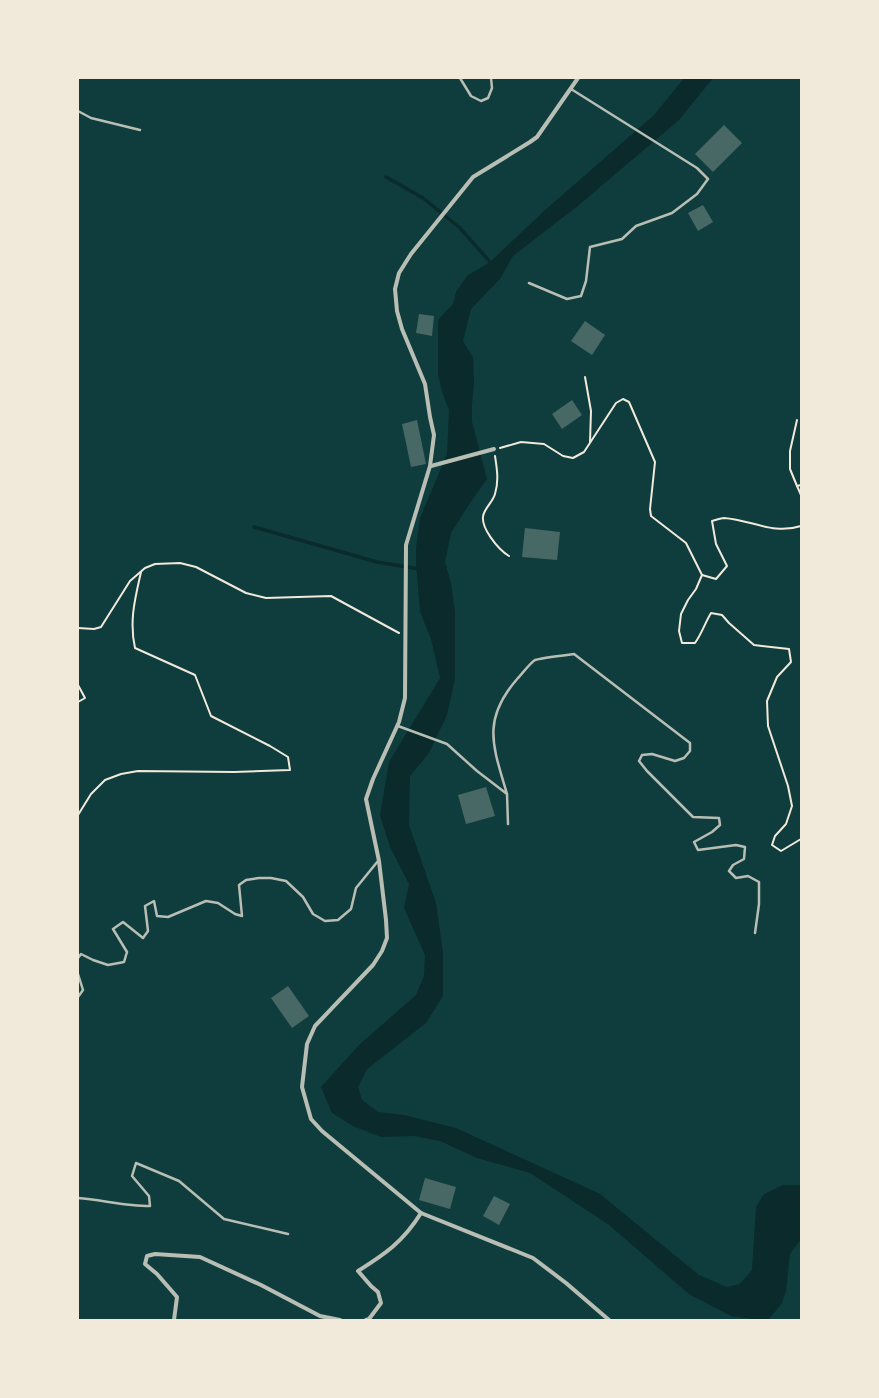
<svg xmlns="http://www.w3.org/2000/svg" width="879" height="1398" font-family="Barlow,sans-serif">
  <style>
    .water { fill: #0a2a2b }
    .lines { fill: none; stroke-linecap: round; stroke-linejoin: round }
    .stream { stroke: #0a2a2b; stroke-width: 3.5 }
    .building { fill: #486865 }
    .path { stroke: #f1e9da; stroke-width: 2 }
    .service { stroke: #b8beb3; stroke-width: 2.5 }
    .minor { stroke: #b8beb3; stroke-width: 4 }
  </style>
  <rect width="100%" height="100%" fill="#0f3d3e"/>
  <polygon class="water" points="684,78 713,78 679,120 579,205 513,256 500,279 471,309 463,341 473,357 474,384 472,404 472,422 487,479 468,506 451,533 445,562 451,583 455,612 455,679 447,715 429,753 410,776 409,825 436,903 443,953 443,996 426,1023 367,1069 358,1087 362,1100 378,1112 404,1115 456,1128 600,1194 699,1275 727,1287 740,1284 752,1270 756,1207 764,1194 783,1185 801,1185 801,1239 790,1254 786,1291 782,1303 769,1319 753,1319 731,1316 689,1294 609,1225 530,1173 477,1158 440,1141 414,1136 381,1137 353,1126 332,1113 321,1087 359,1045 416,995 424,976 425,955 404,908 409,884 390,847 380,815 389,762 440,678 431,639 420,612 416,562 416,548 420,518 447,454 449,410 442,392 438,374 438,320 453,304 456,292 467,276 490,262 544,211 654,115"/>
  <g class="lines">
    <g class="stream">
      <polyline points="386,177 423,198 460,228 490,262 493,264"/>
      <polyline points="254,527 377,562 419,569"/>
    </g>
  </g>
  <g class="building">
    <polygon points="724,125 742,143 713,172 695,154"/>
    <polygon points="703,205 713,222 698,231 688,213"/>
    <polygon points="419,314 434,316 432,336 416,333"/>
    <polygon points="585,321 605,335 592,355 571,341"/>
    <polygon points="572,400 582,415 562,429 552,414"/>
    <polygon points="417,420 426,464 411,467 402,424"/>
    <polygon points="525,528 560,532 557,560 522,557"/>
    <polygon points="486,787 495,816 466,824 458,795"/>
    <polygon points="288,986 309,1016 292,1028 271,998"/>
    <polygon points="425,1178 456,1187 450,1209 419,1200"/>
    <polygon points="494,1196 510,1204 499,1225 483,1216"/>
  </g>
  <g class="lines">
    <g class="path">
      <polyline points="585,377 591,411 590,442"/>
      <path d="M500,448L521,442L544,444L563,456L573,458L584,452L616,403L623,399L629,402L655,462L650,509L651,516L686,543L702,575L716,579L727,566L716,544L712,521C716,520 721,518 724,518C752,520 773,535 801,526"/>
      <path d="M495,456C497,469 499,481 495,494C493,501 487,506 484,513C478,526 499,550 509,556"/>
      <polyline points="801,485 797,486 801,495"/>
      <polyline points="797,486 790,469 790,451 797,420"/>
      <path d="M702,575L696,589L688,600L681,614L679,631L682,643H695C702,633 705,623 711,613L722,615L729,623L754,645L789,649L791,662L777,677L767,701L768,726L788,786L792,806L786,824L775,836L772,845L781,851L801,839"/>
      <polyline points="78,628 94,629 101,627 130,581 145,568 155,564 180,563 196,567 246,593 266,598 331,596 399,633"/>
      <polyline points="78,685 85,698 78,702"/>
      <path d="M78,815L91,794L105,780L121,774L138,771L234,772L290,770L288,757L270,746L211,716L195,675L135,648C129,621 135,599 141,572"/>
    </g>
    <g class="service">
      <polyline points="460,78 471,96 481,101 488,98 492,88 491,78"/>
      <polyline points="78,111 91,118 140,130"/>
      <polyline points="529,283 567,299 581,296 586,281 590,247 622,239 636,226 672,213 697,194 708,179 697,168 571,89"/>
      <path d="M398,726L447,744L477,771L507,794C493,746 481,720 518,678C522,674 530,663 535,660C540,658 566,655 574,654L690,743V751L684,758L675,761L652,754L642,755L639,761L647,771L693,817L719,818L720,825L712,832L694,842L698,850L736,845L745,847L744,859L733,865L729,871L736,878L748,876L759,882V904L755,933"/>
      <polyline points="507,794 508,824"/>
      <polyline points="78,958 81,954 93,960 108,965 124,962 127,952 113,929 123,922 143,938 148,931 145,906 154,901 157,916 168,917 206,901 218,903 235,914 242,916 239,885 246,880 259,878 271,878 286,881 303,897 313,914 325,921 338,920 351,909 356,888 378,861"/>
      <polyline points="78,974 83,990 78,997"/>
      <path d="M78,1198C102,1200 126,1206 150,1206L149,1196L132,1176L136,1163L179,1181L224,1219L288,1234"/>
    </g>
    <g class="minor">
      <polyline points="578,78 537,137 530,142 473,177 411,254 399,273 395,289 397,311 402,329 425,384 430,417 434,435 430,466 406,545 405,698 399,722 373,779 366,799 379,861 386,920 387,938 382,951 373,965 315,1026 307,1044 302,1087 311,1119 322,1131 421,1213 533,1258 566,1283 609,1320"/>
      <polyline points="431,466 494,449"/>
      <polyline points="174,1320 177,1297 157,1274 145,1264 147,1256 155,1254 200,1257 261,1285 320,1316 340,1320"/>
      <path d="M366,1320L369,1319L381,1303L378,1292L371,1286L358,1271C385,1254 403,1242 421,1213"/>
    </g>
  </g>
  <rect width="879" height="1398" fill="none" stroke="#f1e9da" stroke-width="158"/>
</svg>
